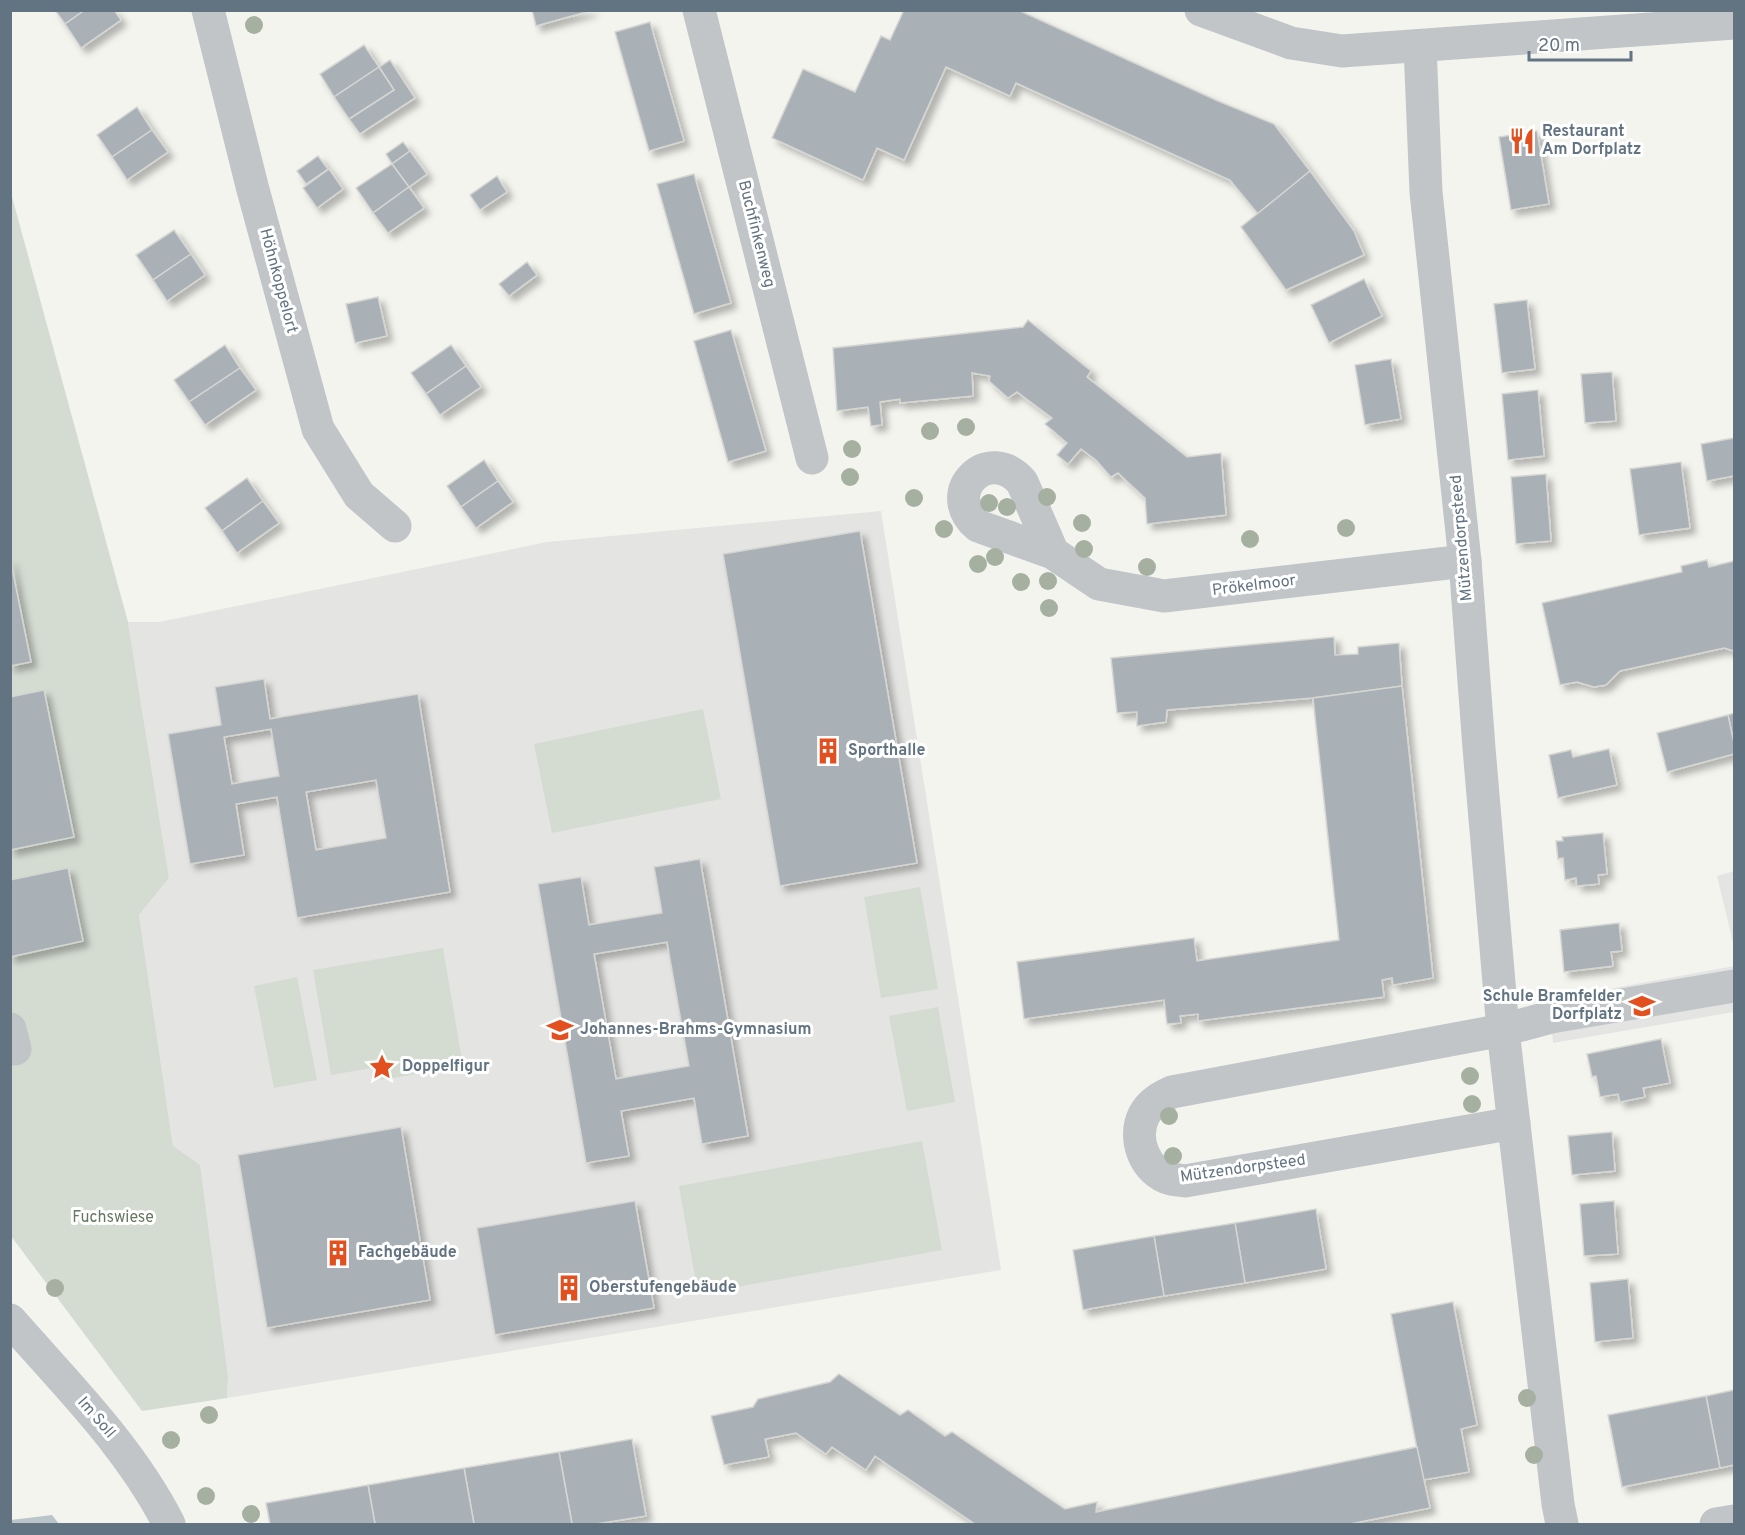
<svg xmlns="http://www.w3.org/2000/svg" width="1745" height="1535" font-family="Overpass,sans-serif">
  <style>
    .built { fill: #e4e5e3 }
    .green { fill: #d4dbd1 }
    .water { fill: #bac5ca }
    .building { fill: #a9b1b6; stroke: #d5d5d2; stroke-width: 1.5; fill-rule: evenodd; filter: url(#shadow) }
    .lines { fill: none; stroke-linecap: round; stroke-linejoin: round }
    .minor { stroke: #c1c5c8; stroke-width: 33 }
    .tree { fill: #a6b0a1 }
    .labels { text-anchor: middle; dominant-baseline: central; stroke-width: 6; stroke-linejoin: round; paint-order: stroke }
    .poi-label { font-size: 16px; font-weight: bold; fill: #627381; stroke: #fff; text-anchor: start }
    .street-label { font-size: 16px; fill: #627381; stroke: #fff }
    .park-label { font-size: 16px; fill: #667861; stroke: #fff }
  </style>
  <defs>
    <filter id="shadow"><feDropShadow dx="5.5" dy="5.5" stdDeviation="3" flood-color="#0004"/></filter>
  </defs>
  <rect width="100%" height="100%" fill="#f4f4ef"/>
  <g class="built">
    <polygon points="881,511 1001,1270 227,1398 228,1377 173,1146 139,915 169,878 128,622 159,622 547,542"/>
    <polygon points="1734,871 1734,947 1717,876"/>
    <polygon points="1734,966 1734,1012 1553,1043 1549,1000"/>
  </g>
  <g class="green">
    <polygon points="11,193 128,622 169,878 139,915 173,1146 200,1165 228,1377 227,1398 142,1411 11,1236"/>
    <polygon points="703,709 721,799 552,833 534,744"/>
    <polygon points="920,887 938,989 881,998 864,897"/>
    <polygon points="443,948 463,1066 381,1080 378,1067 331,1075 313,970"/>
    <polygon points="297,977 317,1080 274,1088 254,986"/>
    <polygon points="938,1007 955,1102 907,1111 889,1016"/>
    <polygon points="922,1141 942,1250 698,1294 679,1186"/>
  </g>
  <polygon class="water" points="52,1515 59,1524 11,1524 11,1520"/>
  <g class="building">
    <polygon points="55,10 85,10 65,24"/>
    <polygon points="85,10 114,10 121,20 81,48 65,24"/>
    <polygon points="532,10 593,10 536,26"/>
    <polygon points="904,10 1018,10 1218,101 1274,124 1310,171 1258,214 1230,180 1016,83 1010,96 946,67 904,160 877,148 863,180 772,138 803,69 855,92 881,36 890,40"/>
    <polygon points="650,22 684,141 649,151 615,32"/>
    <polygon points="364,45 379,67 334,97 320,74"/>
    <polygon points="390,60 415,98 360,134 349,119 394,90 379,67"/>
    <polygon points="379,67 394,90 349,119 334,97"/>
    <polygon points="137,107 152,130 112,157 97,135"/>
    <polygon points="152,130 168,152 127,180 112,157"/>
    <polygon points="1537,131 1549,204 1511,210 1499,137"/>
    <polygon points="403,142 410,151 392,164 386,154"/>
    <polygon points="410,151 427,174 409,187 392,164"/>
    <polygon points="318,156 328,169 306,184 297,171"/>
    <polygon points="392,164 409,187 373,213 356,188"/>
    <polygon points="329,169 343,189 317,208 303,188"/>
    <polygon points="1310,171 1354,231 1364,255 1286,290 1241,227"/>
    <polygon points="694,174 731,303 694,314 657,184"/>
    <polygon points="497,176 507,192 480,210 470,195"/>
    <polygon points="409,187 424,208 388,233 373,213"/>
    <polygon points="174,230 191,254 153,280 136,255"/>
    <polygon points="191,254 205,275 167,301 153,280"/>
    <polygon points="527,262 537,275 509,296 499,284"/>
    <polygon points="1364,279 1382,316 1329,343 1311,305"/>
    <polygon points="378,297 387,336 355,343 346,304"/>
    <polygon points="1527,300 1535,369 1502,373 1494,304"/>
    <polygon points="1028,320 1091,371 1087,377 1187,457 1221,453 1226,515 1147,524 1145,498 1118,473 1111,477 1096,460 1081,449 1068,464 1057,455 1067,443 1045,424 1052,418 1017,392 1008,398 989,381 990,376 972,373 973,396 900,403 900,399 880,402 882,425 871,426 868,407 837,411 833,348 1023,327"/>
    <polygon points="731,330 766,451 728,462 694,341"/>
    <polygon points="225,345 240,368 189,402 174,380"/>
    <polygon points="451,345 466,366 426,394 411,373"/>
    <polygon points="1391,359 1401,419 1365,425 1355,365"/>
    <polygon points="466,366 481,387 440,415 426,394"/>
    <polygon points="240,368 256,390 205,425 189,402"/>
    <polygon points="1612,372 1616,421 1585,423 1581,374"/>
    <polygon points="1538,390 1544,456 1508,460 1502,394"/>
    <polygon points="1734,438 1734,476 1707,481 1701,444"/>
    <polygon points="484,460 498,481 461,507 447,486"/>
    <polygon points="1681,462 1690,528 1639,535 1630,469"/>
    <polygon points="1546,474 1551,541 1516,544 1511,477"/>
    <polygon points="247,478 263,501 222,531 205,508"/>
    <polygon points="498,481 513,502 476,528 461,507"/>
    <polygon points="263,501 279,523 237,553 222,531"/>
    <polygon points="860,531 917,863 780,886 723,554"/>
    <polygon points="10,558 31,662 10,666"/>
    <polygon points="1707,560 1709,567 1734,561 1734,651 1724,648 1620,671 1606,685 1594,687 1577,682 1560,685 1542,603 1682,572 1681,566"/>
    <polygon points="1334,637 1335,655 1358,654 1358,647 1399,643 1402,686 1313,698 1167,710 1166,722 1137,726 1137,712 1117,713 1111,658"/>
    <path d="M264,679L270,719L418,694L450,892L297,918L277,797L236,804L244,855L190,864L168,734L221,725L215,687ZM271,729L279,776L232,784L224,737ZM376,780L386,838L316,850L306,792Z"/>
    <polygon points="1402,686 1433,978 1393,985 1392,978 1382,980 1384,997 1198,1021 1198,1014 1180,1016 1181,1023 1167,1024 1164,1000 1024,1019 1017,962 1194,938 1197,961 1339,940 1313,698"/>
    <polygon points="44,690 74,837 10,850 10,697"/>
    <polygon points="1734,713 1734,743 1728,715"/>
    <polygon points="1728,715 1734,743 1734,754 1667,772 1657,733"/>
    <polygon points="1609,749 1617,785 1558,798 1549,755 1571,750 1573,757"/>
    <polygon points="1603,833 1607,874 1598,875 1599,884 1577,886 1576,878 1565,880 1563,858 1558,859 1556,841 1563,841 1562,837"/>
    <path d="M700,859L748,1136L702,1144L694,1098L621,1111L629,1156L586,1163L538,884L581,877L589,925L662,913L654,867ZM667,942L689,1066L616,1079L594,954Z"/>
    <polygon points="68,868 83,941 10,957 10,880"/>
    <polygon points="1619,923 1622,951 1611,952 1613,966 1564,972 1560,930"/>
    <polygon points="1661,1039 1670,1083 1643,1088 1645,1097 1620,1102 1618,1094 1600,1097 1596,1076 1592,1077 1587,1054"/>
    <polygon points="401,1127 430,1300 267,1328 238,1155"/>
    <polygon points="1612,1132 1615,1171 1572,1175 1568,1136"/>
    <polygon points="635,1201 654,1308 495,1335 477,1228"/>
    <polygon points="1614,1201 1618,1254 1584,1256 1580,1204"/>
    <polygon points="1316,1209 1326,1269 1245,1283 1235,1223"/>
    <polygon points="1235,1223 1245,1283 1164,1296 1154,1236"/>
    <polygon points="1154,1236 1164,1296 1083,1310 1073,1250"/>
    <polygon points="1628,1279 1633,1338 1595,1342 1590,1283"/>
    <polygon points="1453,1302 1477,1425 1461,1429 1469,1472 1423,1480 1391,1314"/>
    <polygon points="839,1374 900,1415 908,1410 945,1436 952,1432 1065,1509 1097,1502 1096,1512 1417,1447 1430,1508 1350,1524 975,1524 875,1456 866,1470 832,1447 826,1454 796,1433 765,1439 769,1457 724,1465 711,1416 753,1407 758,1399 830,1382"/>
    <polygon points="1734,1390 1734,1465 1720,1468 1706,1396"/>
    <polygon points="1706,1396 1720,1468 1622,1487 1608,1415"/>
    <polygon points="632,1439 646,1516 596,1524 572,1524 559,1452"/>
    <polygon points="559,1452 572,1524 474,1524 464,1468"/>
    <polygon points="464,1468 474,1524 375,1524 368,1485"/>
    <polygon points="368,1485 375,1524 270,1524 266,1503"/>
  </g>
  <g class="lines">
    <g class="minor">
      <polyline points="208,10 252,186 318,429 359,495 395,526"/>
      <polyline points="699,10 812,458"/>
      <polyline points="1201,10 1291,43 1342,51 1734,23"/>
      <polyline points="1420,46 1426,192 1465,561 1479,748 1503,1030 1558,1504 1562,1524"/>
      <path d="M1053,553L978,526C939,493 988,443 1022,482L1053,553L1099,584L1164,596L1465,561"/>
      <polyline points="10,1029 15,1049"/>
      <path d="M1514,1123L1185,1181C1181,1180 1175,1180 1171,1179C1145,1172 1132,1139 1144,1115C1150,1103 1161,1097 1172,1092L1503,1030L1551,1017L1734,986"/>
      <path d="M10,1320C67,1385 130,1447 169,1524"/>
      <polyline points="1716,1524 1734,1521"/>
    </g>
  </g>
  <g class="tree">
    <circle cx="254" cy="25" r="9"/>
    <circle cx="966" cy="427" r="9"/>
    <circle cx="930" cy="431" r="9"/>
    <circle cx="852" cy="449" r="9"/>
    <circle cx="850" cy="477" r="9"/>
    <circle cx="1047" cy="497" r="9"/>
    <circle cx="914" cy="498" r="9"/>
    <circle cx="989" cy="503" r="9"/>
    <circle cx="1007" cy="507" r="9"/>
    <circle cx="1082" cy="523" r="9"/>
    <circle cx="1346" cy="528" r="9"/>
    <circle cx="944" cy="529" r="9"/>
    <circle cx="1250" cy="539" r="9"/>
    <circle cx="1084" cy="549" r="9"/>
    <circle cx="995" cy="557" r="9"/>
    <circle cx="978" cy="564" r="9"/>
    <circle cx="1147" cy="567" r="9"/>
    <circle cx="1048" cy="581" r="9"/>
    <circle cx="1021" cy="582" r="9"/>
    <circle cx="1049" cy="608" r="9"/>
    <circle cx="1470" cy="1076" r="9"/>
    <circle cx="1472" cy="1104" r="9"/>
    <circle cx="1169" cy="1116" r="9"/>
    <circle cx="1173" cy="1156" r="9"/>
    <circle cx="55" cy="1288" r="9"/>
    <circle cx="1527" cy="1398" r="9"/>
    <circle cx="209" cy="1415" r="9"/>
    <circle cx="171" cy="1440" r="9"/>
    <circle cx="1534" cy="1455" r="9"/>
    <circle cx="206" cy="1496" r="9"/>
    <circle cx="251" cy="1514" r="9"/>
  </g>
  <defs>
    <g id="restaurant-bare" transform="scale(2.07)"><path d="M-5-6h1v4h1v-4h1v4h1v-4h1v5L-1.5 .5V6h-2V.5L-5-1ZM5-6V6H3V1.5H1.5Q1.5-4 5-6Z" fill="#e35020" stroke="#fff" stroke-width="2.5" paint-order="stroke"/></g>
    <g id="building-bare" transform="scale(2.07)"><path d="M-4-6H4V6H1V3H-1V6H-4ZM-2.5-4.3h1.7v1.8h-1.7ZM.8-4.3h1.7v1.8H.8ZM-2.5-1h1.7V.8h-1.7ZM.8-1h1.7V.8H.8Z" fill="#e35020" stroke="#fff" stroke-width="2.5" paint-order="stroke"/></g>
    <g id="school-bare" transform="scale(2.07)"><path d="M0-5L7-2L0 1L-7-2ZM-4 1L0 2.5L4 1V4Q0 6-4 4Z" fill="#e35020" stroke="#fff" stroke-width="2.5" paint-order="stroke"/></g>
    <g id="sight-bare" transform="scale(2.07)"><path d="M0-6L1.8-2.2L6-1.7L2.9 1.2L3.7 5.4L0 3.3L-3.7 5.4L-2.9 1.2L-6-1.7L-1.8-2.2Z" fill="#e35020" stroke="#fff" stroke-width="2.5" paint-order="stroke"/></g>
  </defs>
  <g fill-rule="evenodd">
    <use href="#restaurant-bare" x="1522" y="141"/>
    <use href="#building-bare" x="828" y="751"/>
    <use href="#school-bare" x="1642" y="1006"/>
    <use href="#school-bare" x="560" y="1030"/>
    <use href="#sight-bare" x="382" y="1067"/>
    <use href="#building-bare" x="338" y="1253"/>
    <use href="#building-bare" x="569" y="1288"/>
  </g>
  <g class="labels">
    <g class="poi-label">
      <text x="1542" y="132">Restaurant<tspan x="1542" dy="18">Am Dorfplatz</tspan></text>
      <text x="848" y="751">Sporthalle</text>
      <text x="1622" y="997" text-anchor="end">Schule Bramfelder<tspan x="1622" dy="18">Dorfplatz</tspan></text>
      <text x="580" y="1030">Johannes-Brahms-Gymnasium</text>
      <text x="402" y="1067">Doppelfigur</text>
      <text x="358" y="1253">Fachgebäude</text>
      <text x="589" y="1288">Oberstufengebäude</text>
    </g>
    <g class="street-label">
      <text transform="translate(756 234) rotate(76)">Buchfinkenweg</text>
      <text transform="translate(278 281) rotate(75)">Höhnkoppelort</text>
      <text transform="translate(1462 538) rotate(-95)">Mützendorpsteed</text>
      <text transform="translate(1254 586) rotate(-7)">Prökelmoor</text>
      <text transform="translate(1243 1169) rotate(-8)">Mützendorpsteed</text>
      <text transform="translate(96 1418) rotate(49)">Im Soll</text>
    </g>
    <g class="park-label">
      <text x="113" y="1218">Fuchswiese</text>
    </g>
  </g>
  <rect width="1745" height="1535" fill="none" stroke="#627381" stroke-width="24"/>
  <path d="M1529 51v9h102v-9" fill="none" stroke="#627381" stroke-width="3"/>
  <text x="1538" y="51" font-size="18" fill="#627381" stroke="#ffffff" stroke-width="4.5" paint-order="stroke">20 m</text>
</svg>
